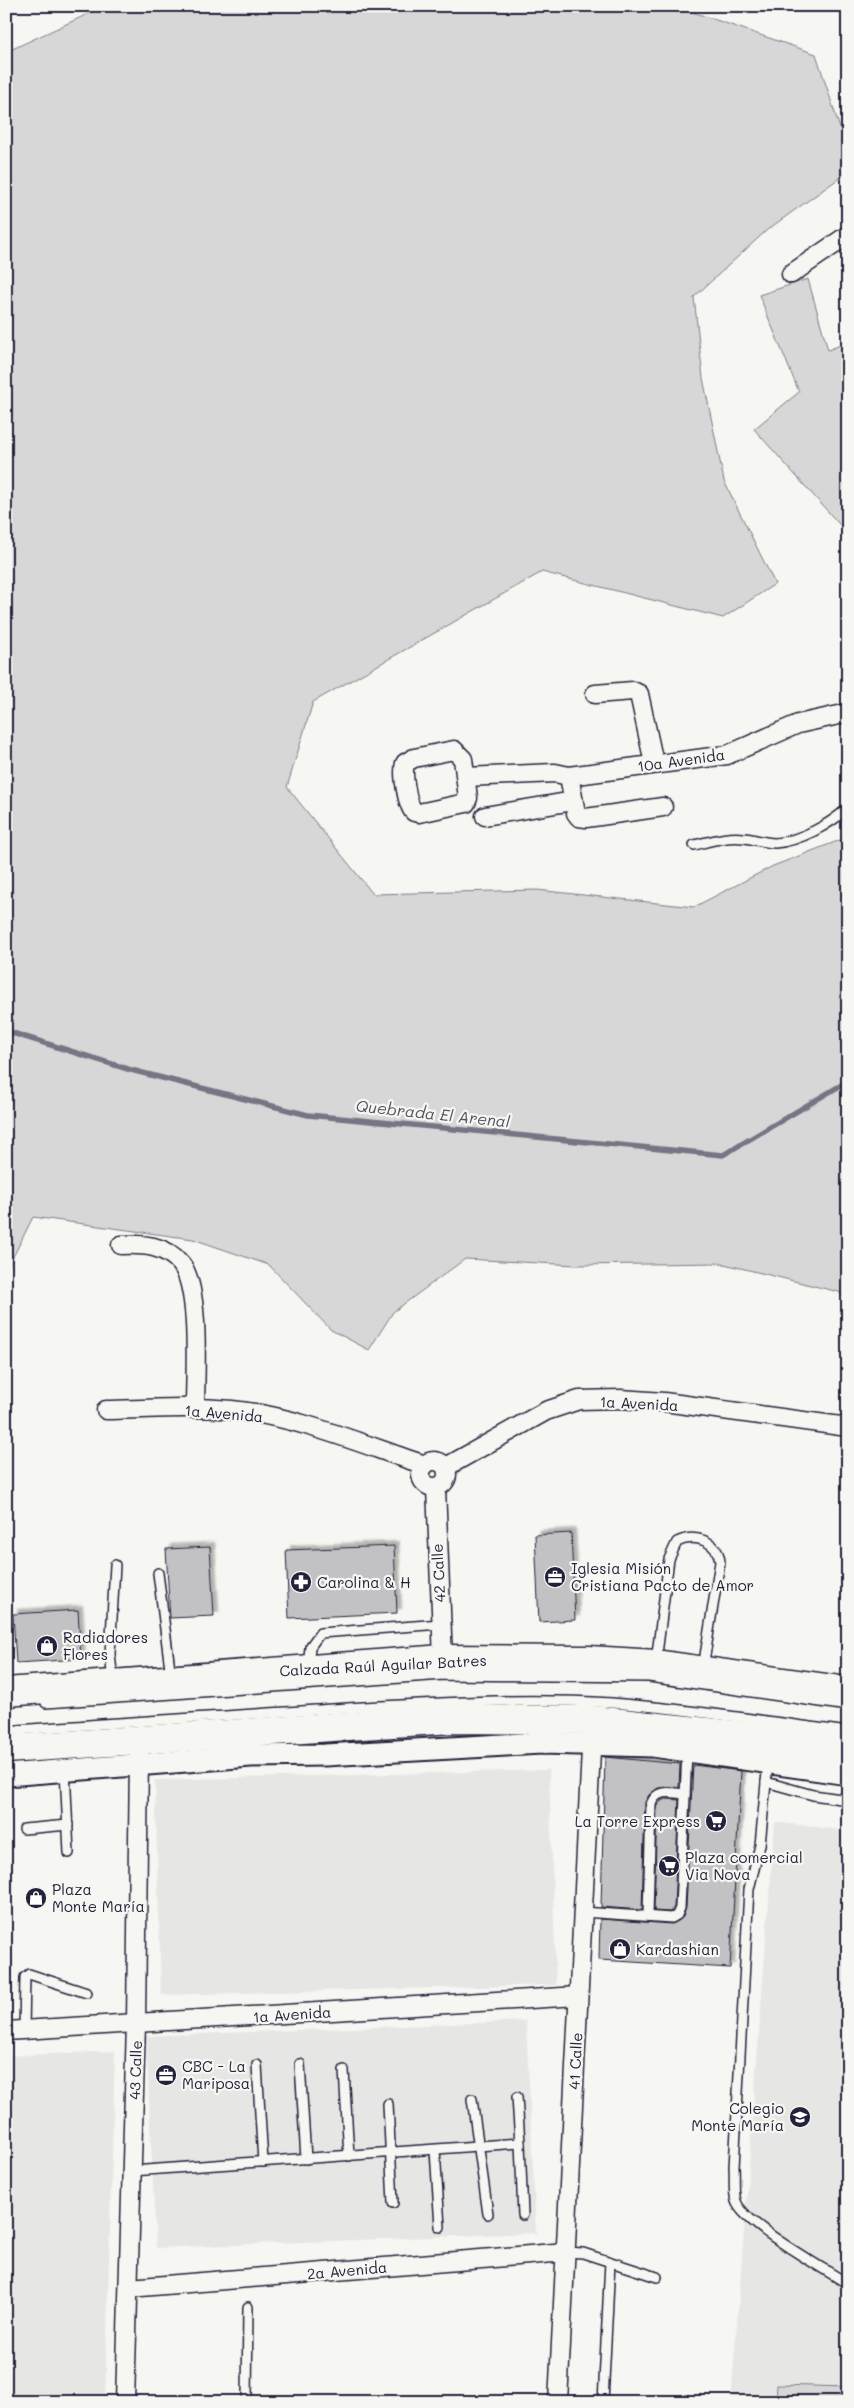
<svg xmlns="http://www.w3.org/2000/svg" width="854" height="2408" font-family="Mali,sans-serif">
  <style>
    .built { fill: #e6e6e4 }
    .green { fill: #d7d7d7; stroke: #7c7c89 }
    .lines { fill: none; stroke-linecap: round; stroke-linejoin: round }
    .stream { stroke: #757583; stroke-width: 5.5 }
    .building { fill: #c2c2c4; stroke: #22223b; filter: url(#shadow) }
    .service-casing { stroke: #22223b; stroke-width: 12 }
    .minor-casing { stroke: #22223b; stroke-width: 21 }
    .tertiary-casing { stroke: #22223b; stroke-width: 25 }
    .trunk-casing { stroke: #22223b; stroke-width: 31 }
    .service { stroke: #f6f6f2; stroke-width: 9 }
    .minor { stroke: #f6f6f2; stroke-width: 18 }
    .tertiary { stroke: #f6f6f2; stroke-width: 21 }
    .trunk { stroke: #f6f6f2; stroke-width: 28 }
    .labels { text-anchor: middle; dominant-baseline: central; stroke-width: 4.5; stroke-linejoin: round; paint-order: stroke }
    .street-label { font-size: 15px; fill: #22223b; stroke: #f6f6f2 }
    .poi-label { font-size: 15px; fill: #22223b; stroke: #f6f6f2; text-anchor: start }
    .water-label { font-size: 16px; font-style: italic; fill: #535365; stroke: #f6f6f2 }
  </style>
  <defs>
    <filter id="shadow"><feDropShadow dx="4.5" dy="-4.5" stdDeviation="1" flood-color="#0004"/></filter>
  </defs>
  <rect width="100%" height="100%" fill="#f6f6f2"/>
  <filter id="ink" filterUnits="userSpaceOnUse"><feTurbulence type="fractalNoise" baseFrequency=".02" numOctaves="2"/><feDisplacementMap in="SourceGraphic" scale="10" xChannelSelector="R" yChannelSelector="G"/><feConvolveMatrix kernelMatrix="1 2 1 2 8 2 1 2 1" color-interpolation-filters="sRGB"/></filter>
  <g filter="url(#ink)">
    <g class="built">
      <polygon points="549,1770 556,1985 161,1995 155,1780"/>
      <polygon points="775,1822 848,1831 848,2402 731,2402"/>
      <polygon points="526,2021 536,2233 156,2248 146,2036"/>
      <polygon points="115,2051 105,2402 6,2402 6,2056"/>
    </g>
    <g class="green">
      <polygon points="105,6 675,6 816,54 848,153 848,172 767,230 694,297 703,378 724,481 775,584 723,618 542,572 313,702 287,787 373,894 537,890 694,907 773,866 848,837 848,1302 839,1292 720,1263 576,1265 465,1259 393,1312 369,1350 331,1330 269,1265 193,1239 33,1217 6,1271 6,52"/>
      <polygon points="808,279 828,350 848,342 848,534 754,429 799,392 759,295"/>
      <polygon points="777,2385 848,2387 848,2402 776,2402"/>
    </g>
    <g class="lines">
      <polyline class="stream" points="6,1031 131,1070 308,1115 723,1155 848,1081"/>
    </g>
    <g class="building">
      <polygon points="571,1533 575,1620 539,1622 535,1535"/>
      <polygon points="394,1546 397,1613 289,1618 286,1550"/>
      <polygon points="210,1547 214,1616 170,1618 166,1549"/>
      <polygon points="78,1610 81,1659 16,1663 13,1614"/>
      <polygon points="605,1757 680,1764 679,1787 658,1788 649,1795 645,1802 642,1910 601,1907"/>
      <polygon points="693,1765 741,1771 730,1968 599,1960 600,1919 672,1924 683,1917 686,1908"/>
      <polygon points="666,1799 679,1800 674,1907 670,1912 654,1911 657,1806 661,1801"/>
    </g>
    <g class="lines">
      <g class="service-casing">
        <g id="service">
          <path d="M694,845C711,841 726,836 744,838C755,839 764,843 775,843C800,841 829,825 848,808"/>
          <polyline points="158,1573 171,1677"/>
          <path d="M656,1662L669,1559L677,1542C695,1533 718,1541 720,1562L703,1668"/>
          <polyline points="308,1667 310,1647 320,1633 441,1624"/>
          <polyline points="113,1681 110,1654 115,1565"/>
          <polyline points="46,1703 444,1675 649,1677 848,1706"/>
          <path d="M6,1731C109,1723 212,1717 315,1710C413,1704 514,1697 612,1703C691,1709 770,1722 848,1732"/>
          <path d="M768,1762L760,1845L749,1889L734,2167C735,2177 733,2191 736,2201C743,2224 825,2269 848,2284"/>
          <polyline points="65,1770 69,1853"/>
          <polyline points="766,1782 813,1795 848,1800"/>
          <polyline points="24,1829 68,1825"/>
          <polyline points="582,1912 672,1918 677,1915 680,1908 687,1752"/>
          <path d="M648,1916L651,1804C657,1788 671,1793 685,1794"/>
          <polyline points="24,2030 25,1977 29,1974 87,1993"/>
          <polyline points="300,2064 306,2159"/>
          <polyline points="257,2065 263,2162"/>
          <polyline points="344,2070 349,2156"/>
          <polyline points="472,2099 488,2214"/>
          <polyline points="388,2104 393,2203"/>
          <polyline points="520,2143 523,2215"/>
          <polyline points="435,2150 440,2227"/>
          <polyline points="132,2171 520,2143 517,2097"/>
          <polyline points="566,2252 583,2253 657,2277"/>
          <polyline points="247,2402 248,2307"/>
          <polyline points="603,2402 610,2262"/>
        </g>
      </g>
      <g class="minor-casing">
        <g id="minor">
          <polyline points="791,274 848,235"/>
          <polyline points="595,694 633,691 639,694 654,763"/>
          <path d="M454,750L463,759L468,798L466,803L419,813L414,812C407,805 402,773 405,763L414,758Z"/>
          <polyline points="569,776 576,813 579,817 586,818 663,807"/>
          <polyline points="466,777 555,773 569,776 727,755 798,724 848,713"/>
          <polyline points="485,816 573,801"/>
          <path d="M121,1245C143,1244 166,1245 181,1264C201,1289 195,1375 195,1408"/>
          <path d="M106,1410C148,1409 190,1406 232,1410C296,1416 364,1445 425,1465"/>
          <circle cx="434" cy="1474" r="13"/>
          <polyline points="446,1467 546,1411 579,1400 620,1399 664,1402 848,1427"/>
          <polyline points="436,1488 443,1659"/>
          <polyline points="6,2031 578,1996"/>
          <polyline points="129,2288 566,2252"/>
          <polyline points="125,2402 136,2024 139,1752"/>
          <polyline points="558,2402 592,1731"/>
        </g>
      </g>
      <g class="tertiary-casing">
        <polyline id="tertiary" points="6,1775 251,1756 325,1755 541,1743 653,1746 848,1774"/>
      </g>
      <g class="trunk-casing">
        <g id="trunk">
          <polyline points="6,1692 443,1659 589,1660 656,1664 848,1691"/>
          <polyline points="6,1749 452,1719 592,1720 764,1738 848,1750"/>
        </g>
      </g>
      <use href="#service" class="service"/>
      <use href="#minor" class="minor"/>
      <use href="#tertiary" class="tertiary"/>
      <use href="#trunk" class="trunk"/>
    </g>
  </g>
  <defs>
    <g id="office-disc" transform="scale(1.125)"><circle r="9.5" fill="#22223b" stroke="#f6f6f2"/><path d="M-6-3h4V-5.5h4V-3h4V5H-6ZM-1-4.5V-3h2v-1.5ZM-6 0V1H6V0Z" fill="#fff"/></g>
    <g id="pharmacy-disc" transform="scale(1.125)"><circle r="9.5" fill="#22223b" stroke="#f6f6f2"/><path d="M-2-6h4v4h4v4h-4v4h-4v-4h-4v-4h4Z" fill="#fff"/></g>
    <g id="shop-disc" transform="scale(1.125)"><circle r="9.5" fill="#22223b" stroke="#f6f6f2"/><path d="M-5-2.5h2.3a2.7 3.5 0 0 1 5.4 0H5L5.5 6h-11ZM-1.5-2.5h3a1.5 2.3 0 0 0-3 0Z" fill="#fff"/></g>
    <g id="supermarket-disc" transform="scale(1.125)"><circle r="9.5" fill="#22223b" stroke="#f6f6f2"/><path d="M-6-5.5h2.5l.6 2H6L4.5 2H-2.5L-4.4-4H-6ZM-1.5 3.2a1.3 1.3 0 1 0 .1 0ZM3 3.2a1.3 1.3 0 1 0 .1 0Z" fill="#fff"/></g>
    <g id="school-disc" transform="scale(1.125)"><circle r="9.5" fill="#22223b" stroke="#f6f6f2"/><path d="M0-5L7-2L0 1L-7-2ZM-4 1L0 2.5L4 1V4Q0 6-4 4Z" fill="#fff"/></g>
  </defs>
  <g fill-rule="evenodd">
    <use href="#office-disc" x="555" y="1577"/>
    <use href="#pharmacy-disc" x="301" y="1582"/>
    <use href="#shop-disc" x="47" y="1646"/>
    <use href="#supermarket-disc" x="716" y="1821"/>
    <use href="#supermarket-disc" x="669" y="1866"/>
    <use href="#shop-disc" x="36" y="1898"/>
    <use href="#shop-disc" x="620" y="1949"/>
    <use href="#office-disc" x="166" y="2075"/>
    <use href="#school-disc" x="800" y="2117"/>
  </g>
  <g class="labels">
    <g class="street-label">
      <text transform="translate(681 760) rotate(-8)">10a Avenida</text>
      <text transform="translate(639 1403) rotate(3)">1a Avenida</text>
      <text transform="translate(224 1413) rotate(5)">1a Avenida</text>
      <text transform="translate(438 1573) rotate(-93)">42 Calle</text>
      <text transform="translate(383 1665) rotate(-3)">Calzada Raúl Aguilar Batres</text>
      <text transform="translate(292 2014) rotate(-4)">1a Avenida</text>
      <text transform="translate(575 2061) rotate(-87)">41 Calle</text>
      <text transform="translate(135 2070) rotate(-88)">43 Calle</text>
      <text transform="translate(347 2270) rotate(-5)">2a Avenida</text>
    </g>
    <g class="poi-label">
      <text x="571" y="1568">Iglesia Misión<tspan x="571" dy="17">Cristiana Pacto de Amor</tspan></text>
      <text x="317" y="1582">Carolina &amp; H</text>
      <text x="63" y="1637">Radiadores<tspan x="63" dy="17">Flores</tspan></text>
      <text x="700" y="1821" text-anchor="end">La Torre Express</text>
      <text x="685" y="1857">Plaza comercial<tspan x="685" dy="17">Via Nova</tspan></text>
      <text x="52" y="1889">Plaza<tspan x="52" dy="17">Monte María</tspan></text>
      <text x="636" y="1949">Kardashian</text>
      <text x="182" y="2066">CBC - La<tspan x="182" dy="17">Mariposa</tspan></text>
      <text x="784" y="2108" text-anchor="end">Colegio<tspan x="784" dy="17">Monte María</tspan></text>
    </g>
    <g class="water-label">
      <text transform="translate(433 1113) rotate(6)">Quebrada El Arenal</text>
    </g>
  </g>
  <rect width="854" height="2408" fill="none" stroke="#f6f6f2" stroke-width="25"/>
  <rect x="12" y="12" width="829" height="2383" fill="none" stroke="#22223b" stroke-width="2" filter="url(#ink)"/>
</svg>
